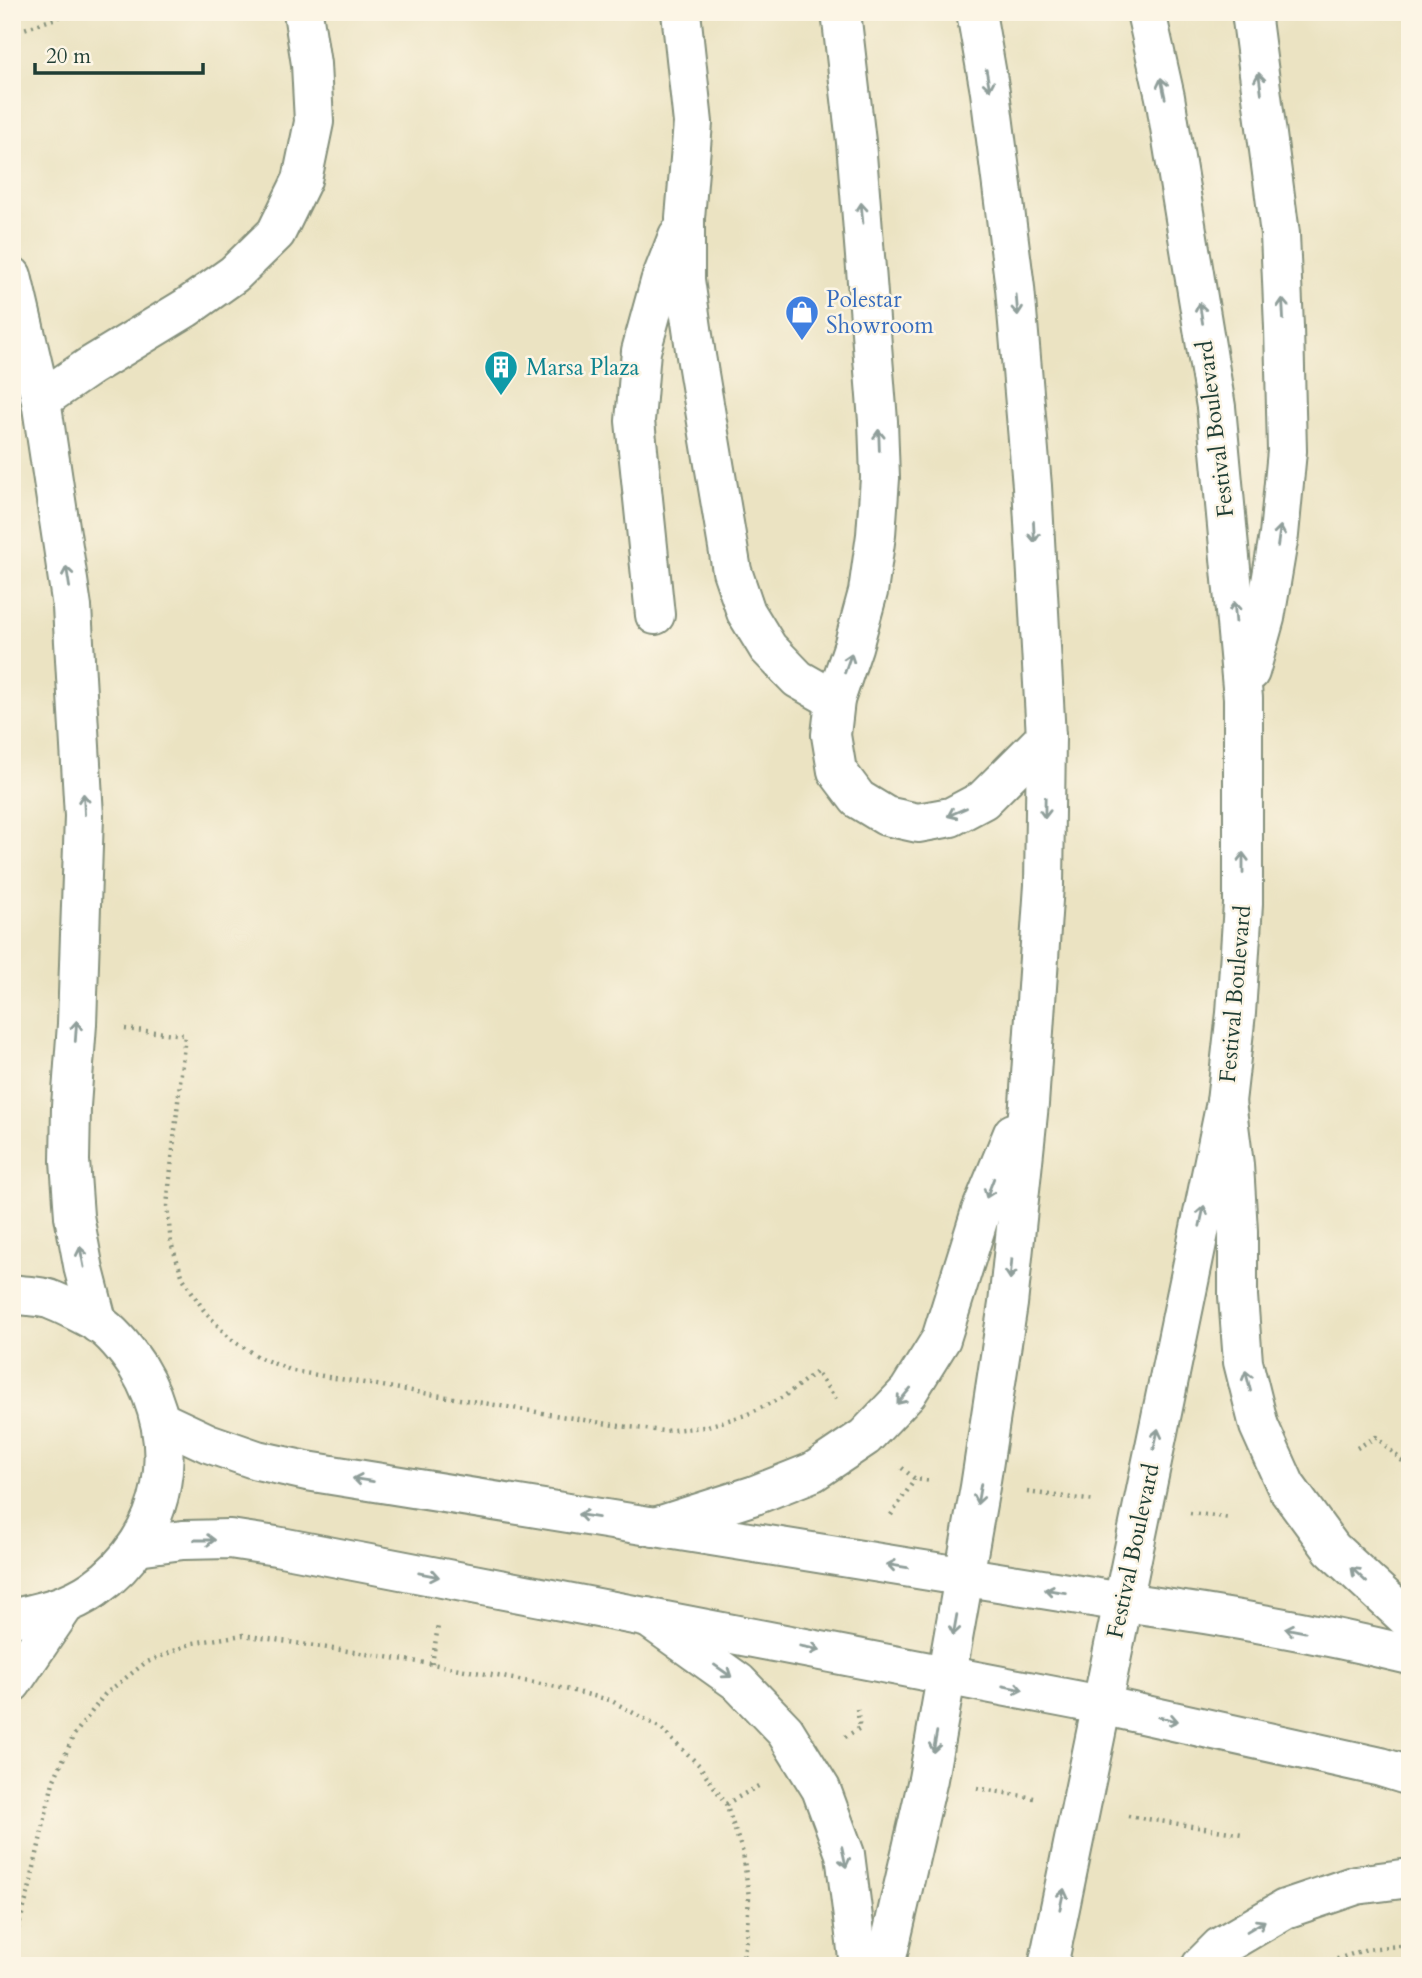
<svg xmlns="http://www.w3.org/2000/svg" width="1422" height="1978" font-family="Cardo,serif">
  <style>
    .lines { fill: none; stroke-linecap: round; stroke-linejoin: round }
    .minor-casing { stroke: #85907b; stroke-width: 42 }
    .major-casing { stroke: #85907b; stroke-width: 42 }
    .highway-casing { stroke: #85907b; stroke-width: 42 }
    .path { stroke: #85907b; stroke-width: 4.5; stroke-dasharray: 2 5; stroke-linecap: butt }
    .minor { stroke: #fff; stroke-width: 38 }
    .major { stroke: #fff; stroke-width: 38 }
    .highway { stroke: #fff; stroke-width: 38 }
    .oneway { stroke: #8f9e9a }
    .labels { text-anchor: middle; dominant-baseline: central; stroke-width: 5; stroke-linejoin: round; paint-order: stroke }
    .shop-label { font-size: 23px; fill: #366cbe; stroke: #fcf5e5; text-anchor: start }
    .culture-label { font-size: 23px; fill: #0d838f; stroke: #fcf5e5; text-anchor: start }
    .street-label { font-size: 23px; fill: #1f3d34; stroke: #fcf5e5 }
  </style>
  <rect width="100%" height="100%" fill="#fcf5e5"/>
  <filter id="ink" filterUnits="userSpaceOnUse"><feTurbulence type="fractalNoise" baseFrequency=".0143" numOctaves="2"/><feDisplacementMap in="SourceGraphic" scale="14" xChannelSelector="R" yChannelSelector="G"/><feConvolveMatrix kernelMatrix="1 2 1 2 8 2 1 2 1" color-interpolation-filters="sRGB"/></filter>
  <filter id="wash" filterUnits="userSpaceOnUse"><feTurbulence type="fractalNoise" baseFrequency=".00686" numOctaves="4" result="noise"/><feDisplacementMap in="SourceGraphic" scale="28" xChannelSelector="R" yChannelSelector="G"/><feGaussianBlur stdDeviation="1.57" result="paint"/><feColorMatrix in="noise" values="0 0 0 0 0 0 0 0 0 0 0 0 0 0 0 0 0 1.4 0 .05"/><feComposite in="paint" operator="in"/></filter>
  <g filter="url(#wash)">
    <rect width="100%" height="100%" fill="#ebe3c2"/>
  </g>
  <g filter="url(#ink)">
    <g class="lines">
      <g class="minor-casing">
        <g id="minor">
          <polyline points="681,12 693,123 685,218 685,280 696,356 732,571 746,612 768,648 798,679 835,700"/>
          <polyline points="841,12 856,142 878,421 880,478 876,535 868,592 853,647 835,700 831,735 837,771 858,799 886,816 918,823 951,817 983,800 1046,737"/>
          <polyline points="12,276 41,400 72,607 84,816 77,1024 71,1106 70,1161 74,1216 84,1270 98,1324"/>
          <polyline points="41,400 89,367 186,308 234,274 276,233 302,180 314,122 311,64 303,12"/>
          <polyline points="655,615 635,421 641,351 660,282 678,236"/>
          <path d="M12,1294C24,1296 38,1296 49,1299C62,1304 86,1316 98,1323C113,1333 127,1351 137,1366C184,1442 168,1537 94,1589C71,1605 46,1611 19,1617H12"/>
          <polyline points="161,1421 208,1443 257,1460 307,1471 1123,1602"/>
          <polyline points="137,1546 183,1540 230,1539 276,1546 1101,1705"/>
          <polyline points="12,1683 65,1605"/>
        </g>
      </g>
      <g class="major-casing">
        <g id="major">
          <polyline points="1250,672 1265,618 1279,535 1287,451 1284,327 1280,234 1251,12"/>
          <polyline points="655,1527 755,1495 813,1472 865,1437 908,1392 941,1339 981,1211 1013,1133"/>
          <polyline points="647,1617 738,1682 785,1731 821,1789 845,1854 859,1966"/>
          <polyline points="885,1966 928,1779 980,1487 1008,1304 1029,1104 1044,885 1046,737 1032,486 1015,288 990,92 976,12"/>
          <polyline points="1048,1966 1226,1102 1236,1013 1243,904 1243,698 1216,407 1165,97 1146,12"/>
        </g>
      </g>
      <g class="highway-casing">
        <g id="highway">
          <polyline points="1226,1102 1234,1165 1238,1231 1238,1296 1243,1362 1259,1426 1286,1486 1332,1549 1410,1621"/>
          <path d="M1123,1602C1219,1615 1315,1632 1410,1655"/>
          <polyline points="1101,1705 1381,1767 1410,1776"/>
          <polyline points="1201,1966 1220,1947 1285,1909 1356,1885 1410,1878"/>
        </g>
      </g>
      <g class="path">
        <polyline points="12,33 74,12"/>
        <polyline points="125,1029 185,1035 167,1206 171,1243 183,1278 203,1309 228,1337 258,1357 293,1371 620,1426 663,1431 704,1427 746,1415 783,1397 816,1372 836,1399"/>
        <polyline points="1357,1448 1376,1437 1410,1468"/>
        <polyline points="902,1468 915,1479 932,1481"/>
        <polyline points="1027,1492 1095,1501"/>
        <polyline points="1190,1513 1231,1518"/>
        <polyline points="891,1515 915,1479"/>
        <polyline points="432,1664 438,1626"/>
        <polyline points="845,1737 860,1728 857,1709"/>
        <polyline points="977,1788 1034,1798"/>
        <polyline points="726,1804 762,1784"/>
        <polyline points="1128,1816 1242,1834"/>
        <polyline points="12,1949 29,1890 53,1782 74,1735 105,1694 145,1663 193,1643 243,1635 432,1664 557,1687 610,1700 659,1727 699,1765 726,1804 743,1853 749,1897 746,1942 741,1966"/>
        <polyline points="1317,1966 1367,1949 1410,1945"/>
      </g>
      <use href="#minor" class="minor"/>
      <use href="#major" class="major"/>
      <use href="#highway" class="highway"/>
    </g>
    <defs><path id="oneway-shaft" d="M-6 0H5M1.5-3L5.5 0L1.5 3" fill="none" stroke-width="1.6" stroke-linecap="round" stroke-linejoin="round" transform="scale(1.75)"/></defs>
    <g class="oneway">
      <use href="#oneway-shaft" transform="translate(988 80) rotate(80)"/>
      <use href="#oneway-shaft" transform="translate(1260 83) rotate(-98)"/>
      <use href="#oneway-shaft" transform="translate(1163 88) rotate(-102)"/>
      <use href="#oneway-shaft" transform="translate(862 213) rotate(-95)"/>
      <use href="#oneway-shaft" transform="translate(1017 305) rotate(85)"/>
      <use href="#oneway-shaft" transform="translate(1283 309) rotate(-93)"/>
      <use href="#oneway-shaft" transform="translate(1201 313) rotate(-99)"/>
      <use href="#oneway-shaft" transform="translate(879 440) rotate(-92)"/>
      <use href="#oneway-shaft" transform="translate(1034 532) rotate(87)"/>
      <use href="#oneway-shaft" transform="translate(1279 536) rotate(-82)"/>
      <use href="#oneway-shaft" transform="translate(68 577) rotate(-99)"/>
      <use href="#oneway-shaft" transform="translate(1235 612) rotate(-95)"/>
      <use href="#oneway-shaft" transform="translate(848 663) rotate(-71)"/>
      <use href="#oneway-shaft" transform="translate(84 804) rotate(-93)"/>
      <use href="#oneway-shaft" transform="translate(1045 808) rotate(91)"/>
      <use href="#oneway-shaft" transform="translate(957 812) rotate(156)"/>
      <use href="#oneway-shaft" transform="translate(1243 863) rotate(-90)"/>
      <use href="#oneway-shaft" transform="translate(76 1031) rotate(-86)"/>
      <use href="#oneway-shaft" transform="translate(990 1188) rotate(111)"/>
      <use href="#oneway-shaft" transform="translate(1202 1216) rotate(-78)"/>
      <use href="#oneway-shaft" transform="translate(82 1257) rotate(-101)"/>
      <use href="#oneway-shaft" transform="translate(1011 1269) rotate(95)"/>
      <use href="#oneway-shaft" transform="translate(1248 1381) rotate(-104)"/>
      <use href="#oneway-shaft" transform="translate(904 1396) rotate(130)"/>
      <use href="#oneway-shaft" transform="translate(1156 1439) rotate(-78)"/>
      <use href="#oneway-shaft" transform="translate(363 1480) rotate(-171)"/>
      <use href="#oneway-shaft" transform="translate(979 1494) rotate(100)"/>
      <use href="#oneway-shaft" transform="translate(588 1516) rotate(-171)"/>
      <use href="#oneway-shaft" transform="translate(205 1540)"/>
      <use href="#oneway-shaft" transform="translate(897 1566) rotate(-171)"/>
      <use href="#oneway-shaft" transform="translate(429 1575) rotate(11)"/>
      <use href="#oneway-shaft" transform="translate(1359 1575) rotate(-137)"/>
      <use href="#oneway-shaft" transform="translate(1055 1591) rotate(-171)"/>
      <use href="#oneway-shaft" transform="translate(955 1625) rotate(100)"/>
      <use href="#oneway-shaft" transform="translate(1295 1630) rotate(-169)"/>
      <use href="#oneway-shaft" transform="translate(810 1648) rotate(11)"/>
      <use href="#oneway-shaft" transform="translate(723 1671) rotate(35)"/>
      <use href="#oneway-shaft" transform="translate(1013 1688) rotate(11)"/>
      <use href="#oneway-shaft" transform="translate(1168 1719) rotate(12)"/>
      <use href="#oneway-shaft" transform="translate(935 1742) rotate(100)"/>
      <use href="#oneway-shaft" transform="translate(844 1857) rotate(78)"/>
      <use href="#oneway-shaft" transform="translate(1062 1899) rotate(-78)"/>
      <use href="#oneway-shaft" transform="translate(1256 1926) rotate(-31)"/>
    </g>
  </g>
  <defs>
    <g id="shop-pin" transform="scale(1.75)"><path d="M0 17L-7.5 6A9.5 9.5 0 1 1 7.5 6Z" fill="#3f7fe0" stroke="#fcf5e5"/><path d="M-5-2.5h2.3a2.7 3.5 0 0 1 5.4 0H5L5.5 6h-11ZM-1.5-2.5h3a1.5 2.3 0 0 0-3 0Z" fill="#fff"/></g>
    <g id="building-pin" transform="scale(1.75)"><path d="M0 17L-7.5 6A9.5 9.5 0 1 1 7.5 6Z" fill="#0f9aa8" stroke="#fcf5e5"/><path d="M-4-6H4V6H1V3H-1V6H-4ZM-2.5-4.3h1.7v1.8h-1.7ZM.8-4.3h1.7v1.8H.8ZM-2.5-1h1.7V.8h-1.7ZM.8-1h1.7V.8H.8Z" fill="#fff"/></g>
  </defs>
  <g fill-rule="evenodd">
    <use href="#shop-pin" x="802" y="312"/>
    <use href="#building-pin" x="501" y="367"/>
  </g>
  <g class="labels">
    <g class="shop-label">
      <text x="826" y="299">Polestar<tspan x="826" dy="26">Showroom</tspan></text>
    </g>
    <g class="culture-label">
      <text x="526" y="367">Marsa Plaza</text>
    </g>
    <g class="street-label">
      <text transform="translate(1215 429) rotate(-97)">Festival Boulevard</text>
      <text transform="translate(1235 994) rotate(-85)">Festival Boulevard</text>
      <text transform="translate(1133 1551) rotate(-78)">Festival Boulevard</text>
    </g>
  </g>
  <rect width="1422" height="1978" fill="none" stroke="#fcf5e5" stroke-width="42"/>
  <path d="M35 63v10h168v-10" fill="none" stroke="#1f3d34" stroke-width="3.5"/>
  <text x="46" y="63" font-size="21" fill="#1f3d34" stroke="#fcf5e5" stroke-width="5" paint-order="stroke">20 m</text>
</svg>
